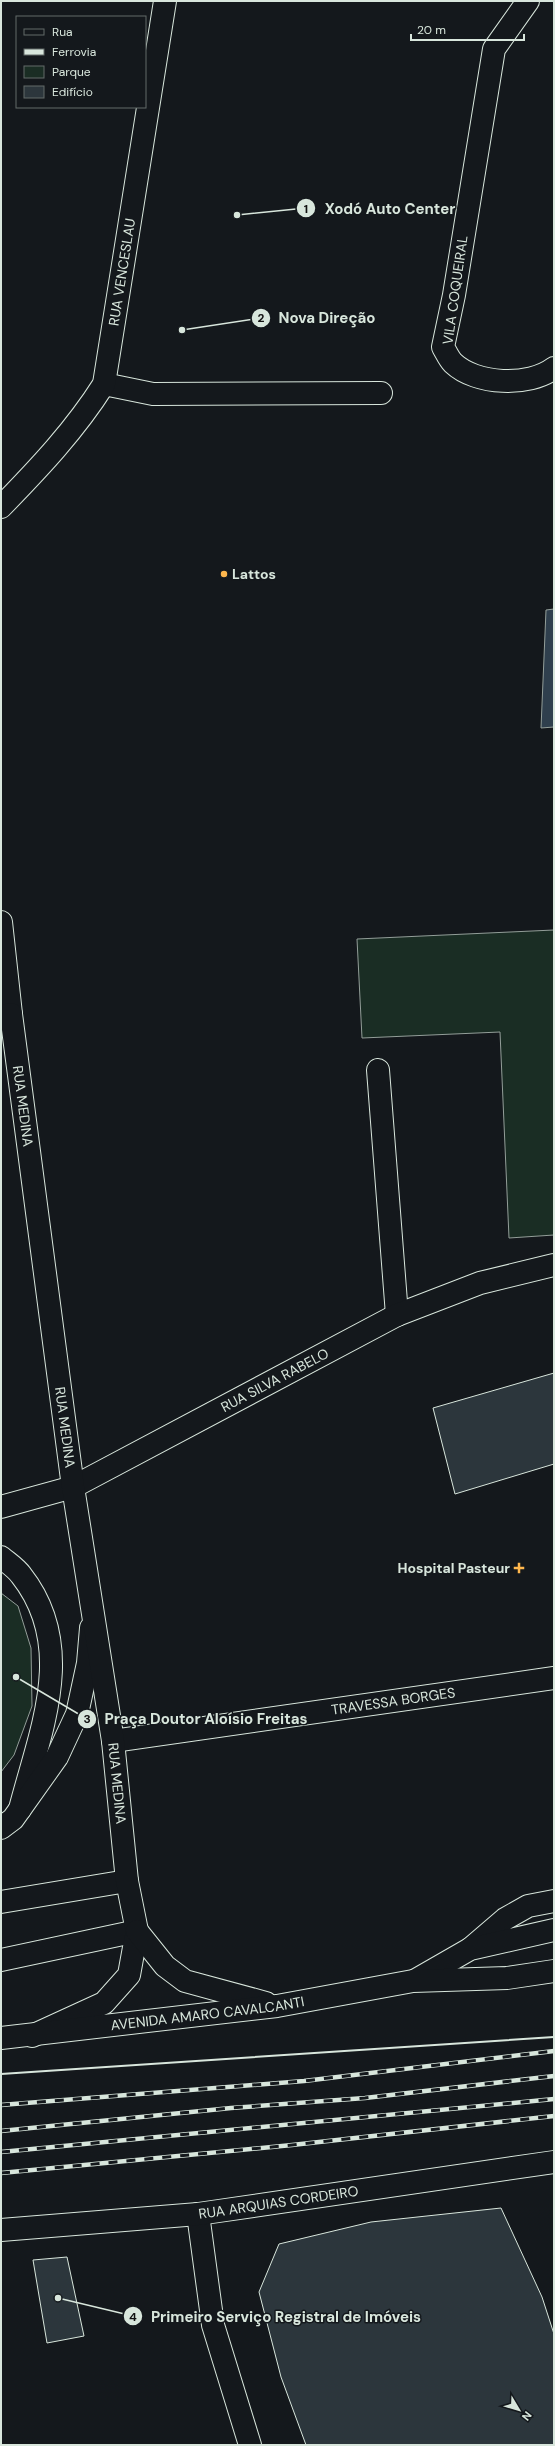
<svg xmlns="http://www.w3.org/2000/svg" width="555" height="2446" font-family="'DM Sans',sans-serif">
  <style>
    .green { fill: #1a2d24; stroke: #939e99 }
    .water { fill: #2f3f4d; stroke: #939e99 }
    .building { fill: #2c363c; stroke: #d8e6dc }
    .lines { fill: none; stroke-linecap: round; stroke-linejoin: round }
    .minor-casing { stroke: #d8e6dc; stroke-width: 24 }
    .major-casing { stroke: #d8e6dc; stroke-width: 24 }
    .minor { stroke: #14181c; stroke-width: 22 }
    .major { stroke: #14181c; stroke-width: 22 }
    .rail-casing { stroke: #d8e6dc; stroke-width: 4.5 }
    .rail { stroke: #14181c; stroke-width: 3; stroke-dasharray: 9; stroke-linecap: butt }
    .wall { stroke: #d8e6dc; stroke-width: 2 }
    .poi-dot { fill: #ffb74d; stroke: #14181c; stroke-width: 1.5 }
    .labels { text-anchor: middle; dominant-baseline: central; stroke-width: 3; stroke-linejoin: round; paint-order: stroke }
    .street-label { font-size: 14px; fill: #d8e6dc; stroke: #14181c }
    .poi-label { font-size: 14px; font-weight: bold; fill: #d8e6dc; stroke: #14181c; text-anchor: start }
    .leader { fill: none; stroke: #d8e6dc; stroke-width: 1.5 }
    .callout-dot { fill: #d8e6dc; stroke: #14181c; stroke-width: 1.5 }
    .mark-label { font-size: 12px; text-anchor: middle; font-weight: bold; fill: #111 }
    .callout-label { font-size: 15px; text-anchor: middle; font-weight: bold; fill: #d8e6dc; stroke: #14181c; stroke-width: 3; stroke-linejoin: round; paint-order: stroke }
  </style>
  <rect width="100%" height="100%" fill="#14181c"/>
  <g class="green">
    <polygon points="554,930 554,1235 509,1238 500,1032 362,1038 357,939"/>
    <polygon points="1,1593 18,1606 31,1648 32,1706 14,1755 1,1772"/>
  </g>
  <polygon class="water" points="554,609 554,727 541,728 546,610"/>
  <g class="building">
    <polygon points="554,1373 554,1464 455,1494 433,1408"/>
    <polygon points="501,2208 542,2297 554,2334 554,2445 306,2445 281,2377 259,2292 279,2244 371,2222"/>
    <polygon points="67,2257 84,2336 47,2343 33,2260"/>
  </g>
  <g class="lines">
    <g class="minor-casing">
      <g id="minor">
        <path d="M528,1L494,49L454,295L443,347C446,352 449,359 453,363C476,385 529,387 554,368"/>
        <polyline points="104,384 153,394 381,393"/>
        <path id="s1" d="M1,507C39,468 75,430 104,384L165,1"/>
        <polyline points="1,922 11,1014"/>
        <polyline points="378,1070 397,1315"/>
        <path id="s2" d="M1,1507L73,1487L397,1315L480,1283L554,1265"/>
        <path d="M1,1557C8,1563 16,1568 21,1575C78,1647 40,1731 20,1809"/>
        <path id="s3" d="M113,1741L554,1678"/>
        <polyline points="1,1828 13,1819 57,1757 77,1714 88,1663 91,1628"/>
        <polyline points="1,1902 127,1881"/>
        <polyline points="470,1949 505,1919 528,1906 554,1901"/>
        <polyline points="1,1960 137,1931"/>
        <polyline points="198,2214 213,2325 250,2445"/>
      </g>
    </g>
    <g class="major-casing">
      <g id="major">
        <path id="s4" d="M1,1016L11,1014L73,1487L113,1741L127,1881L137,1931L129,1975L104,2003L32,2036"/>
        <polyline points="137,1931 165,1966 185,1981 266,2003"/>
        <polyline points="416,1980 470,1949 554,1930"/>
        <path id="s5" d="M1,2038L277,2006L413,1981L507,1978L554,1971"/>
        <path id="s6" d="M1,2230L198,2214L554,2162"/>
      </g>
    </g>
    <use href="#minor" class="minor"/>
    <use href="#major" class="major"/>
    <g class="rail-casing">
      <g id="rail">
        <polyline points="1,2105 304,2081 554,2051"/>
        <polyline points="1,2131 231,2108 365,2098 554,2076"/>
        <polyline points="1,2152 554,2099"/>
        <polyline points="1,2173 292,2145 554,2116"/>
      </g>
    </g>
    <use href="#rail" class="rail"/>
    <polyline class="wall" points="1,2074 554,2037"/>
  </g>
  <g class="poi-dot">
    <circle cx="224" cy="574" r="4"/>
    <path d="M517 1562h4v4h4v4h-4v4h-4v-4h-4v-4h4z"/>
  </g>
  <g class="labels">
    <g class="street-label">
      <text stroke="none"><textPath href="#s1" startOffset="274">RUA VENCESLAU</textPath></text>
      <text transform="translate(455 290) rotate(-82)">VILA COQUEIRAL</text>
      <text stroke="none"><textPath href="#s4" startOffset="103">RUA MEDINA</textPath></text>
      <text stroke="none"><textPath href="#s2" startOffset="303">RUA SILVA RABELO</textPath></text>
      <text stroke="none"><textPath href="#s4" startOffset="427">RUA MEDINA</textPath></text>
      <text stroke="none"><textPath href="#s3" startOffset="283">TRAVESSA BORGES</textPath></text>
      <text stroke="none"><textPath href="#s4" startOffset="787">RUA MEDINA</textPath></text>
      <text stroke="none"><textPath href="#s5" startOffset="208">AVENIDA AMARO CAVALCANTI</textPath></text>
      <text stroke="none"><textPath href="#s6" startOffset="279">RUA ARQUIAS CORDEIRO</textPath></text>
    </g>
    <g class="poi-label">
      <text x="232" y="574">Lattos</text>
      <text x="510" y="1568" text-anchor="end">Hospital Pasteur</text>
    </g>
  </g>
  <path class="leader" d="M237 215L306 208M182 330L261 318M16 1677L87 1719M58 2298L133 2316"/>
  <g class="callout-dot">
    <circle cx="237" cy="215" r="4"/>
    <circle cx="182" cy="330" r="4"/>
    <circle cx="16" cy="1677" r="4"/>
    <circle cx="58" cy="2298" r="4"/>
    <circle cx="306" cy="208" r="10"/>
    <circle cx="261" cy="318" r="10"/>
    <circle cx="87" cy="1719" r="10"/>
    <circle cx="133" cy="2316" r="10"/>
  </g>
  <g class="mark-label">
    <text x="306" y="213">1</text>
    <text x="261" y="322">2</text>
    <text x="87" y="1723">3</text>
    <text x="133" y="2321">4</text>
  </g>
  <g class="callout-label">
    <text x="390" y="214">Xodó Auto Center</text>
    <text x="327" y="323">Nova Direção</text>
    <text x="206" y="1724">Praça Doutor Aloísio Freitas</text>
    <text x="286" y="2322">Primeiro Serviço Registral de Imóveis</text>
  </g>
  <rect width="555" height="2446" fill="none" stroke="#d8e6dc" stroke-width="4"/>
  <rect x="16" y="16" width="130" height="92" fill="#14181c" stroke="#626a69"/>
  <rect x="24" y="29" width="20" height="6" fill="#14181c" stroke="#626a69"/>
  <text x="52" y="36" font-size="12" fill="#d8e6dc">Rua</text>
  <rect x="24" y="49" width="20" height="6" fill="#d8e6dc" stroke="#626a69"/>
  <text x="52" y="56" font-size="12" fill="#d8e6dc">Ferrovia</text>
  <rect x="24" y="66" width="20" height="12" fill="#1a2d24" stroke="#626a69"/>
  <text x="52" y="76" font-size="12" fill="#d8e6dc">Parque</text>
  <rect x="24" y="86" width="20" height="12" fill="#2c363c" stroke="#626a69"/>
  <text x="52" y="96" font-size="12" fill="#d8e6dc">Edifício</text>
  <g transform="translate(519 2410) rotate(128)" stroke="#14181c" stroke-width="3" paint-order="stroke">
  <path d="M0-3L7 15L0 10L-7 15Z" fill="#d8e6dc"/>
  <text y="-6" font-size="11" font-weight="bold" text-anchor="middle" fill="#d8e6dc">N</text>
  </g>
  <path d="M411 34v6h113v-6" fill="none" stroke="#d8e6dc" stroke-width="2"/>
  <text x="417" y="34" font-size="12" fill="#d8e6dc" stroke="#14181c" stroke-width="3" paint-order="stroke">20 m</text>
</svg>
